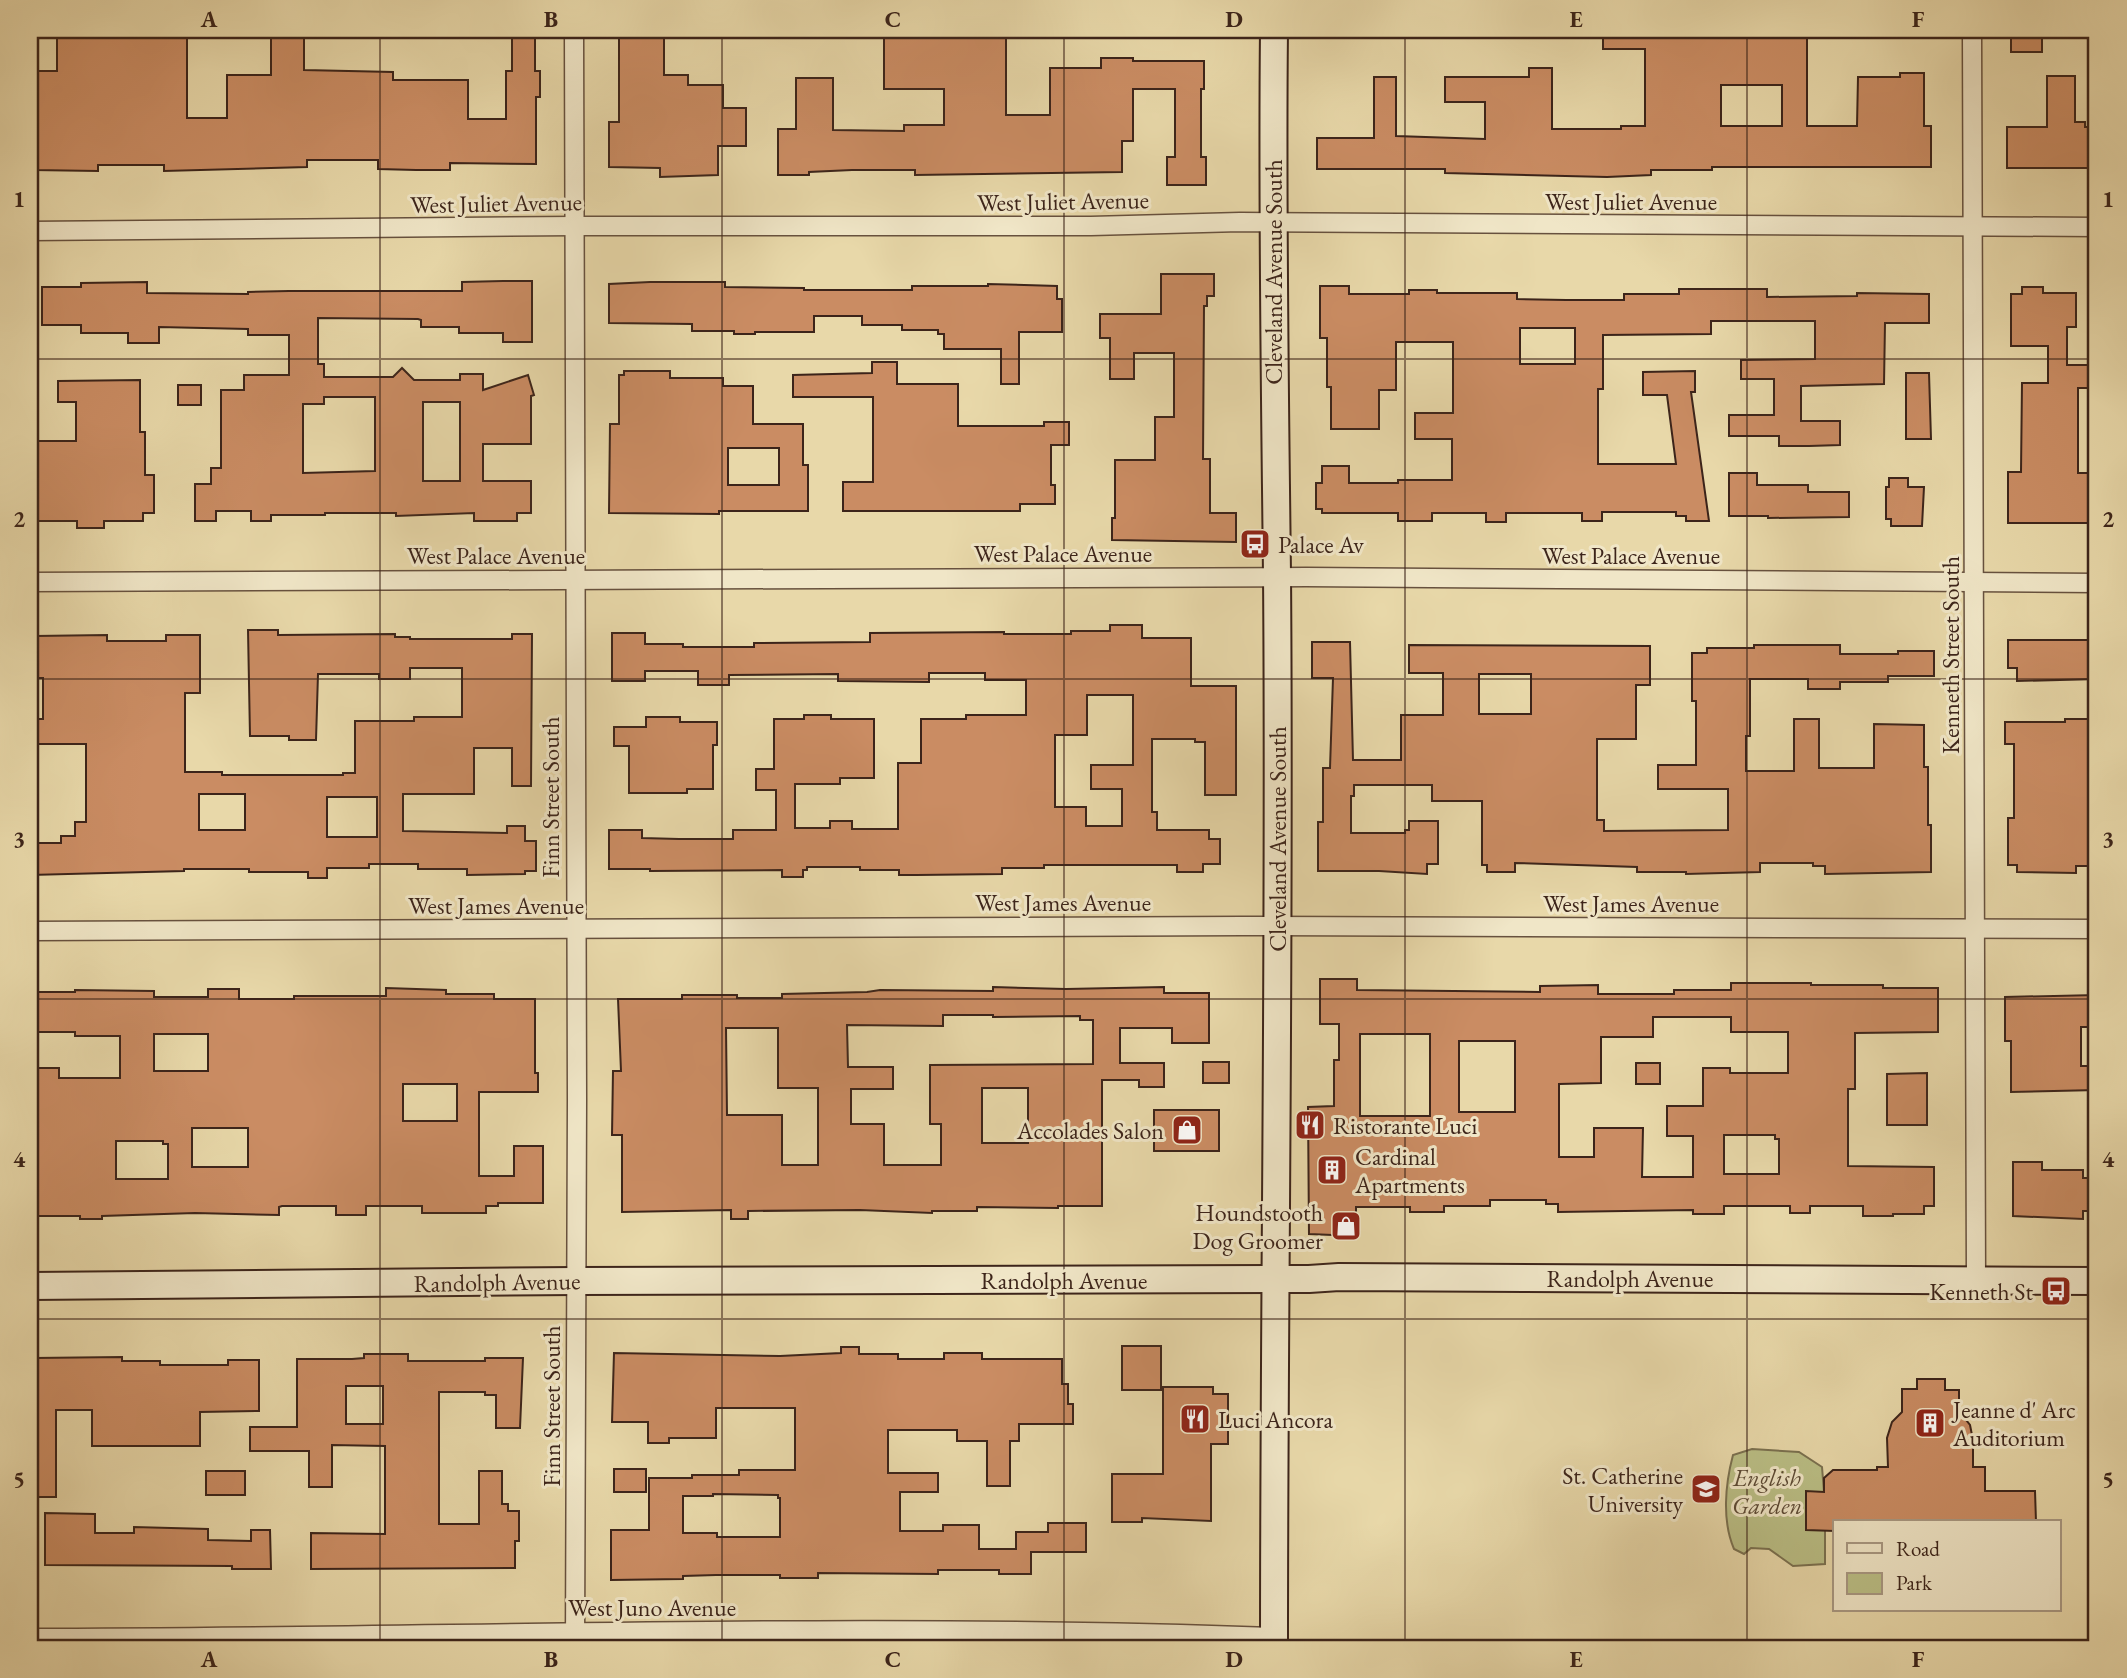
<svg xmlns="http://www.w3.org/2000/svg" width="2127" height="1678" font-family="'EB Garamond',serif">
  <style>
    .green { fill: #babe85; stroke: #7b7150; stroke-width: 2 }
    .building { fill: #ca8c63; stroke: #3c241a; stroke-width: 2; fill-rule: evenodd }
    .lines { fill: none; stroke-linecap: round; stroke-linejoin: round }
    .street-casing { stroke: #67513e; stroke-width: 21 }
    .secondary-casing { stroke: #3c241a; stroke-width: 30 }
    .street { stroke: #f0e6c7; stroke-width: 18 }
    .secondary { stroke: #f0e6c7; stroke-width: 26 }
    .grid { fill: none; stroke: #3c241a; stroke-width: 2; stroke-opacity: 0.55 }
    .labels { text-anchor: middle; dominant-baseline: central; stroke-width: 6; stroke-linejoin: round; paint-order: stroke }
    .street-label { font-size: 24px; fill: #3c241a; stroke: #f0e6c7 }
    .poi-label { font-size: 24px; fill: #3c241a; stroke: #f0e6c7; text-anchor: start }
    .park-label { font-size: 24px; font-style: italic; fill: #5c4a35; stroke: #f0e6c7 }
    .neatline { fill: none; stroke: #3c241a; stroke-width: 2.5 }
    .grid-label { font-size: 23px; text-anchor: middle; font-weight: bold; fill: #3c241a }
  </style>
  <rect width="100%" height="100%" fill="#e8d8a9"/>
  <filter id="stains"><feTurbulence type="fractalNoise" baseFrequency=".00286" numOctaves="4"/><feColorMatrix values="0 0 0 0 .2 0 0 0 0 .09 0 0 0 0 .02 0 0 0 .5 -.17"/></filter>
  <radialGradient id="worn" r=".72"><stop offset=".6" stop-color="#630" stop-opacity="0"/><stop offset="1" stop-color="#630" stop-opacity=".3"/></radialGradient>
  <path class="green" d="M1752,1449L1799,1452L1822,1467L1824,1492H1806V1529L1825,1530V1564L1793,1566L1769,1549L1751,1548L1744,1554L1734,1549C1722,1521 1725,1485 1733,1455Z"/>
  <g class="building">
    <polygon points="84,30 187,30 187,118 227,118 227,75 271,75 271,30 304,30 304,70 393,72 393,80 468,80 468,119 506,119 506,71 512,71 512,30 535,30 535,71 540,71 540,97 536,97 536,164 450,163 450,170 416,170 378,169 378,160 307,160 307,167 271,168 164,171 164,165 98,165 98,171 33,170 32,71 57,71 57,34 84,34"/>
    <polygon points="884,30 1006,30 1006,115 1050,115 1050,68 1101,68 1101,58 1133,58 1133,61 1204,61 1204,89 1201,89 1201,157 1206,157 1206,185 1167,185 1167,157 1175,157 1175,89 1133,89 1133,141 1122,141 1122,172 915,175 915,170 852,170 809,172 809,175 778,175 778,129 796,129 796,78 833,78 833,130 904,131 904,125 944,125 944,89 884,89"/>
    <path d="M1603,30H1765V35H1807V126H1857L1858,77H1900V73H1924V126H1931V167H1712V170H1651V175L1607,177L1445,173V169H1317V138H1374V77H1396V136L1485,139V102H1445V77H1529V68H1552V129H1621V126H1645V49H1603ZM1721,85H1782V126H1721Z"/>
    <rect x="2011" y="30" width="31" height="22"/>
    <polygon points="619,33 664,33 664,75 688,75 688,85 723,85 723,108 746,108 746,146 718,146 718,175 660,177 660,168 609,167 609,122 619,122"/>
    <polygon points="2047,76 2075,76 2075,122 2085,122 2085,127 2097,127 2097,168 2007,168 2007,127 2047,127"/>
    <polygon points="1161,274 1214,274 1214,296 1207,296 1207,306 1204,306 1203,459 1210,459 1210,513 1236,513 1236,542 1112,540 1112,518 1115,518 1115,460 1155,460 1155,417 1174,417 1174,353 1134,353 1134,379 1110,379 1110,338 1100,338 1100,314 1161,314"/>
    <path d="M503,281H532V342H503V333H459V327H421V320L418,319L318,318V364H324V377H393L402,368L414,380H460V374H483V390L528,375L534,395L531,396V444H483V481H531V513H517V521H474V513L396,516V513H325V515H271V521H251V511H216V521H195V484H211V468H221V390H244V375H289V335H248V329L159,327V343H128V333H81V325H42V287H81V283L147,282V293L248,294V292L289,291H462V282ZM324,397H375V471L303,473V404H324ZM423,402H460V481H423Z"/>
    <polygon points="650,282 725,282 725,287 804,288 804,290 912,290 912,286 988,286 988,284 1057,286 1057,299 1062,299 1062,332 1019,332 1019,384 1001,384 1001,349 944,349 944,334 938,334 938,330 902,330 902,325 862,325 862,316 814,316 814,332 755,332 755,334 734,334 734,331 692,331 692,324 609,323 609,284"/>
    <path d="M1320,286H1349V294H1409V290H1437V293H1517V299L1566,300H1624V294H1679V289H1767V297L1857,296V293L1929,294V323H1885L1884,384L1801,386V421H1840V445L1809,446H1779V436H1729V415H1774V379H1741V360L1815,359V321H1711V334L1603,335V389H1598V464H1676L1667,395H1643V372L1695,371V392H1691L1709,521H1686V516H1676V512H1602V521H1582V513H1506V522H1486V513H1432V521H1398V513H1322V509H1316V483H1322V466H1349V483H1398V480H1452V439H1415V413H1453V342H1396V390H1379V429H1331V387H1327V338H1320ZM1520,328H1575V364H1520Z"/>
    <polygon points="2022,287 2043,287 2043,293 2076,293 2076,327 2067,327 2067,365 2097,365 2097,388 2078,388 2078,473 2097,473 2097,523 2008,523 2008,472 2021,472 2022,383 2048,383 2048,346 2011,346 2011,294 2022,294"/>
    <polygon points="872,362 897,362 897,384 958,384 958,426 1044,426 1044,422 1069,422 1069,445 1051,445 1051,485 1055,485 1055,504 1020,504 1020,511 843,511 843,482 873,482 873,397 793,397 793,375 872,373"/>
    <path d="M624,371H670V378H723V386H753V424H803V465H808V511H719V514L609,513L610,424H619V375H624ZM728,448H779V485H728Z"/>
    <polygon points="1906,373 1929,373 1931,439 1906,439"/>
    <polygon points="140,380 140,432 145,432 145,475 154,475 154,513 143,513 143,521 104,521 104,528 77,528 77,521 35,521 35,441 76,441 76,402 58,402 58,381"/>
    <rect x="178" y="385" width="23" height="20"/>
    <polygon points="1729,473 1757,473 1757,485 1808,485 1808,492 1849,492 1849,517 1768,518 1768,516 1729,516"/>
    <polygon points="1889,478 1908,478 1908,487 1924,487 1922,526 1891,526 1891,519 1886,519 1886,487 1889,487"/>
    <path d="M1110,625H1142V638H1191V686H1236V795H1205V742H1195V739H1152V812H1157V830H1209V839H1220V864H1203V872H1177V865H1044V868H1002V874L917,875H899V870H860V867H807V870H803V877H782V870L650,871V869H609V830H642V838L679,839H733V830H776V790H756V769H774V719H804V715H831V719H874V778H840V784H795V828H830V821H852V829H898V763H921V719H966V715H1026V680H985V673H929V682L838,681V674L729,675V685H698V671H645V681H612V633H645V644H683V647H754V643L870,642V633L1004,632V634H1071V631H1110ZM1087,695H1133V765H1091V789H1122V826H1086V807H1055V735H1087Z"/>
    <path d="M248,630H278V635L395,634V637H410V639H512V634H532L531,786H512V748H474V794H403V831L507,833V826H525V841H536V871H525V874L467,875V869H418V864H369V868H327V878H308V872H249V869H184V871L30,875V843H61V836H75V822H86V744H36V719H43V678H35V636L107,635V641H166V635H200V693H185V772H222V775H343V773H355V721H414V717H462V668H410V679H379V674H318L316,740H289V736H250ZM199,794H245V830H199ZM327,797H377V837H327Z"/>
    <polygon points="2008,640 2097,640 2097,679 2017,681 2017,668 2008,668"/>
    <path d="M1312,642H1350L1353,760H1401V715H1443V673H1409V645L1650,646V685H1636V739H1597V820H1604V831L1728,830V789H1658V765H1696V701H1692V653H1707V648H1754V645H1840V654H1898V651H1934V676H1888V682H1840V689H1808V679H1750V736H1746V771H1794V719H1819V768H1874V724L1924,725V767H1928V825H1931V872L1825,874V866H1813V863H1760V872L1686,874V872H1637V867L1515,863V872H1487V865H1482V801H1432V785H1354V796H1351V833H1405V830H1409V821H1438V864H1427V874L1379,871H1318V822H1323V768H1330L1333,678H1312ZM1479,674H1531V714H1479Z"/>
    <polygon points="646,717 680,717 680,722 717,722 717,745 713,745 713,789 687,789 687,793 629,793 629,746 614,746 614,727 646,727"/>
    <polygon points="2065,719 2097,719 2097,866 2076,866 2076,873 2017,872 2017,865 2008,865 2008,818 2014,818 2014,744 2005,744 2005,722 2065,722"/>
    <path d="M1320,979H1357V990L1540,992V986L1598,985V994H1674V990H1731V983H1811V985H1883V988H1938V1032L1855,1033V1089H1848V1166L1934,1167V1206H1924V1214H1893V1216H1863V1206H1810V1213H1790V1206H1724V1214H1693V1210L1558,1212V1204H1546V1200H1490V1206H1444V1212H1410V1207H1356V1236L1309,1234L1308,1107L1334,1106V1060H1339V1024H1320ZM1653,1017H1731V1032H1788V1073H1730V1068H1703V1106H1667V1136H1693V1177H1642L1643,1128H1594V1157H1559V1084L1601,1083V1037H1653ZM1360,1034H1430V1116H1360ZM1459,1041H1515V1112H1459ZM1724,1135H1775V1139H1779V1174H1724Z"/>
    <path d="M993,987L1066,989L1164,987V993H1209V1043H1172V1028H1120V1063H1164V1087H1139V1080H1102V1206H1058V1208L977,1207V1211H932V1213L860,1210L748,1211V1219H731V1210L622,1212V1135H612L613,1071H621L618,999H682V995H737V998H782V994L867,992L880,990L993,991ZM943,1015H993V1017L1080,1016V1020H1093V1064L930,1065V1124H941V1165H884V1124H851V1089H893V1067H848L847,1025L943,1026ZM726,1028H778V1088H818V1165H782V1115H727ZM982,1088H1028V1143H982Z"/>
    <path d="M386,988L446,990V994H494V999H535V1073H538V1092H479V1176H514V1146H543V1203H498V1206H486V1213H422V1206H366V1215H336V1206H282L279,1207V1215L195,1213L102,1216V1219H80V1216H37V1213H30V1177H37V1141H32V1121H36V1068H59V1078H120V1036H75V1032H33V992H75V990L154,991V997H208V989H239V999H294V996H386ZM154,1034H208V1071H154ZM403,1084H457V1121H403ZM192,1128H248V1167H192ZM116,1141H163V1144H168V1179H116Z"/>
    <polygon points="2097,995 2097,1027 2081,1027 2081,1066 2097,1066 2097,1090 2011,1092 2011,1041 2005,1041 2005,997"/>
    <rect x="1203" y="1062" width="26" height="21"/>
    <rect x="1636" y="1063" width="24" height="21"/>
    <polygon points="1927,1073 1927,1125 1887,1125 1887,1074"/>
    <rect x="1154" y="1110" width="65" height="41"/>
    <polygon points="2013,1162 2042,1162 2042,1170 2083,1170 2083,1178 2097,1178 2097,1211 2083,1211 2083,1219 2013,1216"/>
    <rect x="1122" y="1346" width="39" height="44"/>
    <path d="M841,1347H859V1354H898V1359H944V1353H982V1359H1062V1384H1068V1404H1073V1424H1019V1441H1010V1486H987V1441H957V1430H888V1473H938V1492H900V1531H943V1525H979V1549H1016V1532H1048V1523H1086V1552H1031V1574H999V1570H938V1574L818,1573V1578H780V1575H716L683,1576V1579L611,1580V1530H649V1478H692V1475H739V1470H795V1408H716V1438H669V1443H648V1422H612L614,1353L780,1356L841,1353ZM713,1494L778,1495V1498H780V1537H717V1533H683V1496H713Z"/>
    <path d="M364,1354H408V1361H485V1358H523L520,1428H496V1395H485V1392H439V1524H479V1471H502V1504H508V1511H519V1541H515V1568L311,1569V1533L385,1534V1446L332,1445V1487H309V1451H250V1427H297V1359H352L364,1358ZM346,1386H383V1424H346Z"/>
    <polygon points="122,1357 122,1361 160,1361 160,1365 228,1365 228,1360 259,1360 259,1411 200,1412 200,1446 92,1446 92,1410 56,1410 56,1497 34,1497 34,1358"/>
    <polygon points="1917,1379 1945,1379 1945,1390 1959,1390 1959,1411 1970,1425 1973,1440 1973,1467 1985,1467 1985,1491 2035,1491 2036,1522 1835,1522 1835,1531 1806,1530 1806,1491 1824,1492 1824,1478 1833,1470 1877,1470 1877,1467 1888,1467 1887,1438 1892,1422 1902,1412 1902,1389 1917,1389"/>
    <polygon points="1163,1387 1213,1387 1213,1394 1228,1394 1228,1444 1211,1444 1211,1521 1142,1518 1142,1522 1112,1522 1112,1474 1163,1474"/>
    <rect x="614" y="1469" width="32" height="23"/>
    <rect x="206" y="1471" width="39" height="24"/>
    <polygon points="45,1513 95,1514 95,1533 134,1533 134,1527 208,1529 208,1540 251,1541 251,1530 270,1530 271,1569 232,1569 232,1566 45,1565"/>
  </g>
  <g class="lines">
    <g class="street-casing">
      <g id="street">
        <polyline points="574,30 577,1100 575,1648"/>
        <polyline points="1972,30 1976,1280"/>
        <polyline points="30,231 575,226 1091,226 1240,222 2097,227"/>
        <polyline points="30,582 1306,577 2097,583"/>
        <polyline points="30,931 1242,926 2097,929"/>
        <path d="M30,1638C444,1638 859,1621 1274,1637"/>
      </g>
    </g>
    <g class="secondary-casing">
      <g id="secondary">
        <path d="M1274,30C1272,211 1275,393 1277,575C1280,933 1274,1290 1274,1648"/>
        <polyline points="30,1286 576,1281 1309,1279 1339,1277 2097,1281"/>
      </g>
    </g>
    <use href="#street" class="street"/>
    <use href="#secondary" class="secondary"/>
  </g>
  <path class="grid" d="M380,30V1648M722,30V1648M1064,30V1648M1405,30V1648M1747,30V1648M30,359H2097M30,679H2097M30,999H2097M30,1319H2097"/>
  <defs>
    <g id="bus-square" transform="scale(1.575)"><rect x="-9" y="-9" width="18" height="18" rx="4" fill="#8f2418" stroke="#f0e6c7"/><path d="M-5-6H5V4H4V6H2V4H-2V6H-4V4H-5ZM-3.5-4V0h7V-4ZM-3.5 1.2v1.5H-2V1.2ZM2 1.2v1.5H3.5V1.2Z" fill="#fff"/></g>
    <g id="restaurant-square" transform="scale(1.575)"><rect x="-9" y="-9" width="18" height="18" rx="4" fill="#8f2418" stroke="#f0e6c7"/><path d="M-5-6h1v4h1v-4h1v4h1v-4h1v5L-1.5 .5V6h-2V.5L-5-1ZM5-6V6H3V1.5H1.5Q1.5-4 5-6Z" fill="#fff"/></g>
    <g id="shop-square" transform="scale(1.575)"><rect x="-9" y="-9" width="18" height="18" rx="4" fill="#8f2418" stroke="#f0e6c7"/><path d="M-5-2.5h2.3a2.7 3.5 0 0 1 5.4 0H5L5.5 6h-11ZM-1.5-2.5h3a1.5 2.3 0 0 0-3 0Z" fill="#fff"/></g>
    <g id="building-square" transform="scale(1.575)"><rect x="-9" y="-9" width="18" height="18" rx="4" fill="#8f2418" stroke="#f0e6c7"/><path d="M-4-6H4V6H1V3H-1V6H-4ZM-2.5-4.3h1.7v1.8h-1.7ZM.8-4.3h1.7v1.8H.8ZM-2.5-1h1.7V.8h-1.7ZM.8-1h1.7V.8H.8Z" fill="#fff"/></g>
    <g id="university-square" transform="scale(1.575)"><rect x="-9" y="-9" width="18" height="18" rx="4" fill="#8f2418" stroke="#f0e6c7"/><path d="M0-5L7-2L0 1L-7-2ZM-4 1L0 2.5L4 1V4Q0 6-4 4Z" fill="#fff"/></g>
  </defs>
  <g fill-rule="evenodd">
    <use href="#bus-square" x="1255" y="544"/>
    <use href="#restaurant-square" x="1310" y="1125"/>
    <use href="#shop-square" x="1187" y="1130"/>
    <use href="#building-square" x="1332" y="1170"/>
    <use href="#shop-square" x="1346" y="1226"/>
    <use href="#bus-square" x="2056" y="1291"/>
    <use href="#restaurant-square" x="1195" y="1419"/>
    <use href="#building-square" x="1930" y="1423"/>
    <use href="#university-square" x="1706" y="1489"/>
  </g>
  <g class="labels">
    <g class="street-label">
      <text transform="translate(1063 201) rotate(-1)">West Juliet Avenue</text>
      <text x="1631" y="201">West Juliet Avenue</text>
      <text transform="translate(496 203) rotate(-1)">West Juliet Avenue</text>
      <text transform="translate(1273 272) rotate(-90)">Cleveland Avenue South</text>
      <text x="1063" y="553">West Palace Avenue</text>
      <text x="496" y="555">West Palace Avenue</text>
      <text x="1631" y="555">West Palace Avenue</text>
      <text transform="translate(1950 655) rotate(-90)">Kenneth Street South</text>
      <text transform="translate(550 797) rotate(-90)">Finn Street South</text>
      <text transform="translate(1277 839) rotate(-90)">Cleveland Avenue South</text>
      <text x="1063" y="902">West James Avenue</text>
      <text x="1631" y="903">West James Avenue</text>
      <text x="496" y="905">West James Avenue</text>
      <text x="1630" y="1278">Randolph Avenue</text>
      <text x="1064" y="1280">Randolph Avenue</text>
      <text transform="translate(497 1282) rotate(-1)">Randolph Avenue</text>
      <text transform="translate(551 1406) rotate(-90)">Finn Street South</text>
      <text x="652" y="1607">West Juno Avenue</text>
    </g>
    <g class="poi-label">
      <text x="1278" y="544">Palace Av</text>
      <text x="1333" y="1125">Ristorante Luci</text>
      <text x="1164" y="1130" text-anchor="end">Accolades Salon</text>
      <text x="1355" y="1156">Cardinal<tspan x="1355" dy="28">Apartments</tspan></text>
      <text x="1323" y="1212" text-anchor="end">Houndstooth<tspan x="1323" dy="28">Dog Groomer</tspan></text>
      <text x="2033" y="1291" text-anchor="end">Kenneth St</text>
      <text x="1953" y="1409">Jeanne d' Arc<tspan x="1953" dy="28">Auditorium</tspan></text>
      <text x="1218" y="1419">Luci Ancora</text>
      <text x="1683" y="1475" text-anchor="end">St. Catherine<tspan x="1683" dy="28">University</tspan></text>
    </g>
    <g class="park-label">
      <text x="1767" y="1477">English<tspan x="1767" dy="28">Garden</tspan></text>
    </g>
  </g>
  <rect width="2127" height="1678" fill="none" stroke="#e8d8a9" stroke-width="77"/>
  <rect x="1833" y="1520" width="228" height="91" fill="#f0e6c7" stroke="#a89882" stroke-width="2"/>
  <rect x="1847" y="1543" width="35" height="10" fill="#f0e6c7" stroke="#a89882" stroke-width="2"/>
  <text x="1896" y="1556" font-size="21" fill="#3c241a">Road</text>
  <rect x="1847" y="1573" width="35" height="21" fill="#babe85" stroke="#a89882" stroke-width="2"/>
  <text x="1896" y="1590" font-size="21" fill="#3c241a">Park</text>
  <rect x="38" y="38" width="2050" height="1602" class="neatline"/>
  <g class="grid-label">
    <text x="209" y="27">A</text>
    <text x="551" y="27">B</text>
    <text x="893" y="27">C</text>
    <text x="1234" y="27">D</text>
    <text x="1576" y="27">E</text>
    <text x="1918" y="27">F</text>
    <text x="19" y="207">1</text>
    <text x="2108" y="207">1</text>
    <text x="19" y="527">2</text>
    <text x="2108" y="527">2</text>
    <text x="19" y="847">3</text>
    <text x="2108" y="847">3</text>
    <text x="19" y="1167">4</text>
    <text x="2108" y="1167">4</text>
    <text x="19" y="1487">5</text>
    <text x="2108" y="1487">5</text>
    <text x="209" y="1667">A</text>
    <text x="551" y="1667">B</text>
    <text x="893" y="1667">C</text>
    <text x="1234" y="1667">D</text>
    <text x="1576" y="1667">E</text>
    <text x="1918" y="1667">F</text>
  </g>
  <rect width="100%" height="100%" filter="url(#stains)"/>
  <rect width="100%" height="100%" fill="url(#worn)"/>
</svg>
